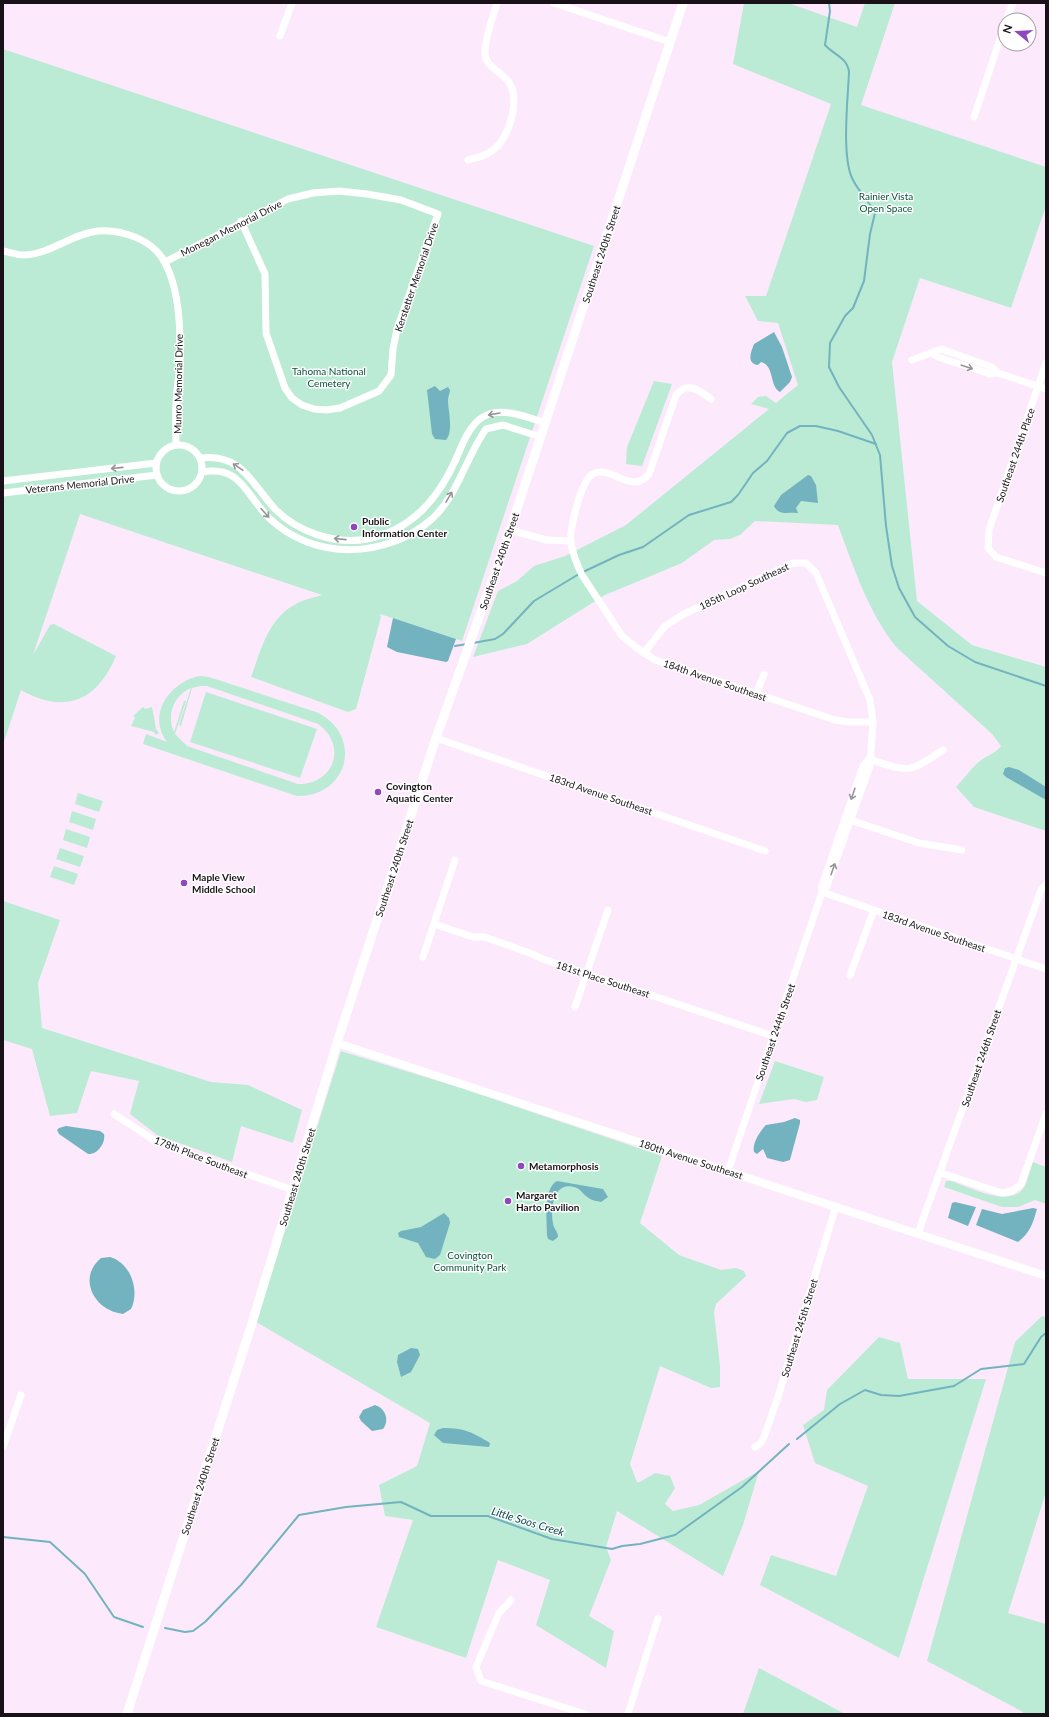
<svg xmlns="http://www.w3.org/2000/svg" width="1049" height="1717" font-family="Lato,sans-serif">
  <style>
    .green { fill: #bbebd4; fill-rule: evenodd }
    .water { fill: #73b3bf }
    .lines { fill: none; stroke-linecap: round; stroke-linejoin: round }
    .stream { stroke: #73b3bf; stroke-width: 2 }
    .minor { stroke: #fff; stroke-width: 7 }
    .tertiary { stroke: #fff; stroke-width: 8 }
    .secondary { stroke: #fff; stroke-width: 9 }
    .oneway { stroke: #979497 }
    .poi-dot { fill: #8f48bb; stroke: #fefefe; stroke-width: 1.5 }
    .labels { text-anchor: middle; dominant-baseline: central; stroke-width: 3; stroke-linejoin: round; paint-order: stroke }
    .park-label { font-size: 10px; fill: #085038; stroke: #fefefe }
    .street-label { font-size: 10px; fill: #181218; stroke: #fefefe }
    .poi-label { font-size: 10px; font-weight: bold; fill: #181218; stroke: #fefefe; text-anchor: start }
    .water-label { font-size: 11px; font-style: italic; fill: #003f48; stroke: #fefefe }
  </style>
  <rect width="100%" height="100%" fill="#fceafc"/>
  <g class="green">
    <path d="M744,3H788L857,27L865,3H895L861,105L1046,167V206L1011,308L920,278L892,362L917,601L972,645L1046,667V831L974,807L956,787C964,779 971,768 980,761C987,755 995,754 1001,746L992,734L897,648C868,612 854,568 838,525L755,521L740,535L730,539L714,540L682,563L605,595L527,644L473,657L498,591L517,581L534,566L565,556L626,525L769,409L751,404L758,397L766,396L776,403L798,385L778,323L758,321L745,296H766L831,104L733,64Z"/>
    <path d="M3,49L594,246L462,641L380,614L381,617L356,709L348,712L251,677C261,650 268,618 296,604C304,599 314,598 322,595L80,514L33,655L50,625L54,624L116,656C97,701 65,715 21,690L3,745Z"/>
    <polygon points="654,381 672,384 642,466 626,464 627,447"/>
    <path d="M200,676L209,677L316,712C364,734 349,797 297,796L143,744L146,734L167,742C146,714 171,681 200,676ZM201,686H207L318,724C348,745 334,785 298,784L187,746L175,734L186,701H184L174,732C166,715 174,695 191,688L179,725L181,726L192,688Z"/>
    <polygon points="206,692 317,729 300,778 190,742"/>
    <polygon points="143,707 145,709 152,707 156,729 159,733 156,735 154,732 131,726 135,718 133,716"/>
    <polygon points="78,793 103,801 99,812 75,804"/>
    <polygon points="72,811 96,819 93,830 69,822"/>
    <polygon points="66,829 90,837 87,848 63,840"/>
    <polygon points="60,848 84,856 80,867 56,859"/>
    <polygon points="54,866 78,874 74,885 50,877"/>
    <polygon points="3,901 60,920 38,983 42,1028 211,1082 248,1085 302,1110 293,1143 241,1126 232,1162 157,1135 130,1114 139,1081 91,1071 77,1113 50,1116 32,1049 3,1040"/>
    <polygon points="341,1051 464,1089 662,1156 640,1223 679,1255 721,1270 736,1268 744,1271 746,1276 716,1304 714,1312 720,1366 720,1387 711,1388 660,1366 630,1464 637,1482 640,1482 655,1473 670,1476 675,1488 665,1504 673,1511 699,1505 759,1471 743,1525 723,1576 617,1511 606,1547 611,1560 589,1616 614,1631 606,1668 536,1625 550,1580 498,1560 466,1658 376,1627 413,1520 385,1516 379,1485 417,1466 430,1423 256,1322"/>
    <polygon points="775,1061 824,1077 817,1100 806,1102 794,1099 759,1104"/>
    <path d="M1033,1162L1046,1167V1204L1035,1200L1018,1207H1002L944,1187L946,1181H951C970,1187 1011,1210 1025,1186C1028,1179 1030,1170 1033,1162Z"/>
    <polygon points="1042,1316 1046,1317 1046,1492 1008,1613 1046,1624 1046,1714 1023,1714 1023,1712 927,1661 1015,1342"/>
    <polygon points="879,1337 900,1343 908,1379 986,1379 899,1658 760,1585 771,1555 836,1576 868,1486 815,1463 803,1425 824,1410 827,1390"/>
    <polygon points="759,1668 845,1714 743,1714"/>
  </g>
  <g class="water">
    <path d="M774,332L782,347L792,377L790,382L780,392C769,386 775,366 761,362L758,365C746,363 751,352 754,344Z"/>
    <path d="M435,386L440,391L448,387L450,390C450,393 448,396 448,400C448,411 454,431 446,440L435,439L432,434L427,390Z"/>
    <path d="M808,475L811,476L816,485L818,503L801,501L796,508L798,513H796C787,512 779,516 774,506L781,495Z"/>
    <polygon points="393,618 456,639 448,661 446,662 397,652 387,647"/>
    <polygon points="1009,767 1019,770 1046,787 1046,800 1006,777 1003,774 1005,768"/>
    <path d="M795,1118L800,1120V1123L790,1160L783,1162L767,1158L763,1149L757,1154L754,1152C752,1143 760,1131 766,1125L784,1122Z"/>
    <path d="M66,1126L100,1131L104,1134C106,1143 97,1155 88,1154L59,1134L57,1130L59,1128Z"/>
    <path d="M557,1181L603,1189L608,1197L601,1202C596,1201 590,1200 586,1196C583,1194 581,1190 577,1188C554,1179 550,1207 553,1223C553,1228 558,1231 558,1237L553,1241L548,1239L547,1235C547,1221 543,1188 557,1181Z"/>
    <polygon points="955,1202 976,1207 968,1226 948,1218 952,1203"/>
    <path d="M1033,1208L1037,1209C1033,1223 1030,1233 1018,1242L976,1225L982,1209L1002,1214Z"/>
    <polygon points="444,1213 449,1218 450,1223 440,1255 435,1259 426,1257 418,1243 399,1237 398,1233 401,1231 421,1227"/>
    <path d="M110,1257C131,1263 140,1291 131,1309L123,1314C94,1311 77,1278 101,1258Z"/>
    <polygon points="411,1348 418,1349 420,1355 411,1372 401,1377 397,1362 398,1355"/>
    <path d="M375,1405C385,1408 390,1420 383,1429L372,1431L361,1421L359,1417L363,1410Z"/>
    <path d="M443,1428C464,1428 472,1432 490,1443L489,1447L443,1443L434,1435L437,1430Z"/>
  </g>
  <g class="lines">
    <g class="stream">
      <path d="M829,3L830,11L825,45C834,55 847,57 849,72C848,98 841,158 853,180C859,192 869,201 875,213L870,234L864,281L853,308L845,316L830,343L829,367L839,387L872,435L880,455L886,526L892,566L899,588L915,617L948,646L975,662L1046,686"/>
      <polyline points="583,572 619,555 643,547 689,515 731,502 738,495 753,473 767,461 787,433 800,426 816,426 838,431 876,444"/>
      <polyline points="473,643 495,639 503,634 534,601 579,574"/>
      <polyline points="455,646 467,644"/>
      <polyline points="797,1439 840,1404 865,1390 881,1395 899,1396 954,1386 981,1369 1024,1364 1041,1337 1046,1333"/>
      <polyline points="3,1537 50,1542 85,1574 114,1617 143,1627"/>
      <polyline points="165,1628 185,1632 193,1631 205,1622 241,1585 299,1515 346,1507 401,1502 431,1516 488,1516 552,1539 612,1549 622,1546 640,1544 675,1535 742,1487 789,1444"/>
    </g>
    <g class="minor">
      <polyline points="554,3 670,42"/>
      <polyline points="1006,20 1013,3"/>
      <polyline points="280,36 292,3"/>
      <polyline points="974,117 1005,24"/>
      <path d="M468,160C477,158 486,156 493,150C510,138 521,98 508,81C501,72 485,66 485,54C484,40 493,17 497,3"/>
      <path d="M3,251C9,252 17,255 24,255C51,254 71,234 98,231C122,229 154,240 165,263C178,287 180,319 180,346C181,365 177,384 176,403C175,417 176,431 176,445"/>
      <polyline points="165,262 288,199 313,193 339,191 367,194 401,200 438,214 397,329 393,349 391,375 379,391 340,408 326,410 314,409 302,405 292,398 285,388 266,333 265,274 241,221"/>
      <polyline points="912,360 941,349 992,367 998,373 990,374 938,357 931,353"/>
      <polyline points="1046,363 989,530 988,548 996,557 1046,573"/>
      <polyline points="998,373 1046,389"/>
      <path d="M711,399C699,390 688,381 676,395L649,474C632,496 611,464 593,474C581,480 569,530 571,543C573,554 577,565 582,575L622,636L637,648L655,660L835,720L850,722H873"/>
      <circle cx="179" cy="468" r="23"/>
      <path d="M200,458C242,453 251,483 275,509C297,532 336,545 367,539C412,530 438,499 456,459C462,445 469,425 483,417C501,406 528,417 545,423"/>
      <path d="M202,472C241,465 246,495 269,518C314,561 386,559 432,519C458,495 466,457 486,429L503,425L541,437"/>
      <polyline points="3,481 156,463"/>
      <polyline points="3,493 157,475"/>
      <polyline points="510,530 547,540 571,541"/>
      <polyline points="644,653 665,626 684,614 793,563 806,563 816,573 870,700 873,722 870,766 826,888 822,892 822,886 863,766 869,759"/>
      <polyline points="756,694 764,674"/>
      <polyline points="436,738 765,851"/>
      <path d="M869,759C910,772 907,774 943,750"/>
      <polyline points="847,819 919,843 962,850"/>
      <polyline points="434,924 473,937 485,937 532,954 543,959 773,1036"/>
      <polyline points="423,957 455,860"/>
      <polyline points="850,975 874,910"/>
      <polyline points="575,1007 608,910"/>
      <polyline points="114,1114 154,1140 172,1148 293,1190"/>
      <polyline points="728,1171 822,892 1046,969"/>
      <polyline points="941,1173 1002,1193 1012,1191 1021,1184 1046,1114"/>
      <polyline points="918,1233 1041,890 1046,884"/>
      <polyline points="3,1447 21,1395"/>
      <polyline points="755,1447 761,1443 764,1437 778,1397 836,1206"/>
      <polyline points="511,1600 499,1613 476,1667 481,1681 585,1714"/>
      <polyline points="628,1714 658,1618"/>
    </g>
    <polyline class="tertiary" points="337,1043 1046,1276"/>
    <polyline class="secondary" points="127,1714 253,1320 337,1043 436,738 510,530 683,3"/>
  </g>
  <defs><path id="oneway-shaft" d="M-6 0H5M1.5-3L5.5 0L1.5 3" fill="none" stroke-width="1.6" stroke-linecap="round" stroke-linejoin="round"/></defs>
  <g class="oneway">
    <use href="#oneway-shaft" transform="translate(967 367) rotate(18)"/>
    <use href="#oneway-shaft" transform="translate(494 414) rotate(170)"/>
    <use href="#oneway-shaft" transform="translate(238 467) rotate(-146)"/>
    <use href="#oneway-shaft" transform="translate(117 468) rotate(174)"/>
    <use href="#oneway-shaft" transform="translate(449 497) rotate(-60)"/>
    <use href="#oneway-shaft" transform="translate(265 513) rotate(48)"/>
    <use href="#oneway-shaft" transform="translate(340 539) rotate(-174)"/>
    <use href="#oneway-shaft" transform="translate(853 794) rotate(109)"/>
    <use href="#oneway-shaft" transform="translate(833 869) rotate(-71)"/>
  </g>
  <g class="poi-dot">
    <circle cx="354" cy="527" r="4"/>
    <circle cx="378" cy="792" r="4"/>
    <circle cx="184" cy="883" r="4"/>
    <circle cx="521" cy="1166" r="4"/>
    <circle cx="508" cy="1201" r="4"/>
  </g>
  <g class="labels">
    <g class="park-label">
      <text x="886" y="196">Rainier Vista<tspan x="886" dy="12">Open Space</tspan></text>
      <text x="329" y="371">Tahoma National<tspan x="329" dy="12">Cemetery</tspan></text>
      <text x="470" y="1255">Covington<tspan x="470" dy="12">Community Park</tspan></text>
    </g>
    <g class="street-label">
      <text transform="translate(231 228) rotate(-27)">Monegan Memorial Drive</text>
      <text transform="translate(601 254) rotate(-72)">Southeast 240th Street</text>
      <text transform="translate(416 277) rotate(-71)">Kerstetter Memorial Drive</text>
      <text transform="translate(178 384) rotate(-89)">Munro Memorial Drive</text>
      <text transform="translate(1015 455) rotate(-71)">Southeast 244th Place</text>
      <text transform="translate(80 484) rotate(-6)">Veterans Memorial Drive</text>
      <text transform="translate(499 561) rotate(-71)">Southeast 240th Street</text>
      <text transform="translate(744 586) rotate(-25)">185th Loop Southeast</text>
      <text transform="translate(715 680) rotate(19)">184th Avenue Southeast</text>
      <text transform="translate(601 794) rotate(19)">183rd Avenue Southeast</text>
      <text transform="translate(394 868) rotate(-72)">Southeast 240th Street</text>
      <text transform="translate(934 931) rotate(19)">183rd Avenue Southeast</text>
      <text transform="translate(603 979) rotate(18)">181st Place Southeast</text>
      <text transform="translate(775 1032) rotate(-71)">Southeast 244th Street</text>
      <text transform="translate(981 1058) rotate(-71)">Southeast 246th Street</text>
      <text transform="translate(201 1157) rotate(21)">178th Place Southeast</text>
      <text transform="translate(691 1159) rotate(18)">180th Avenue Southeast</text>
      <text transform="translate(297 1177) rotate(-73)">Southeast 240th Street</text>
      <text transform="translate(799 1328) rotate(-73)">Southeast 245th Street</text>
      <text transform="translate(200 1486) rotate(-72)">Southeast 240th Street</text>
    </g>
    <g class="poi-label">
      <text x="362" y="521">Public<tspan x="362" dy="12">Information Center</tspan></text>
      <text x="386" y="786">Covington<tspan x="386" dy="12">Aquatic Center</tspan></text>
      <text x="192" y="877">Maple View<tspan x="192" dy="12">Middle School</tspan></text>
      <text x="529" y="1166">Metamorphosis</text>
      <text x="516" y="1195">Margaret<tspan x="516" dy="12">Harto Pavilion</tspan></text>
    </g>
    <g class="water-label">
      <text transform="translate(528 1521) rotate(17)">Little Soos Creek</text>
    </g>
  </g>
  <rect width="1049" height="1717" fill="none" stroke="#181218" stroke-width="8"/>
  <g transform="translate(1017 32) rotate(288)"><circle r="19" fill="#fefefe" stroke="#a2a0a2"/>
  <path d="M0-3L7 15L0 10L-7 15Z" fill="#8f48bb"/>
  <text y="-6" font-size="11" font-weight="bold" text-anchor="middle" fill="#181218">N</text>
  </g>
</svg>
